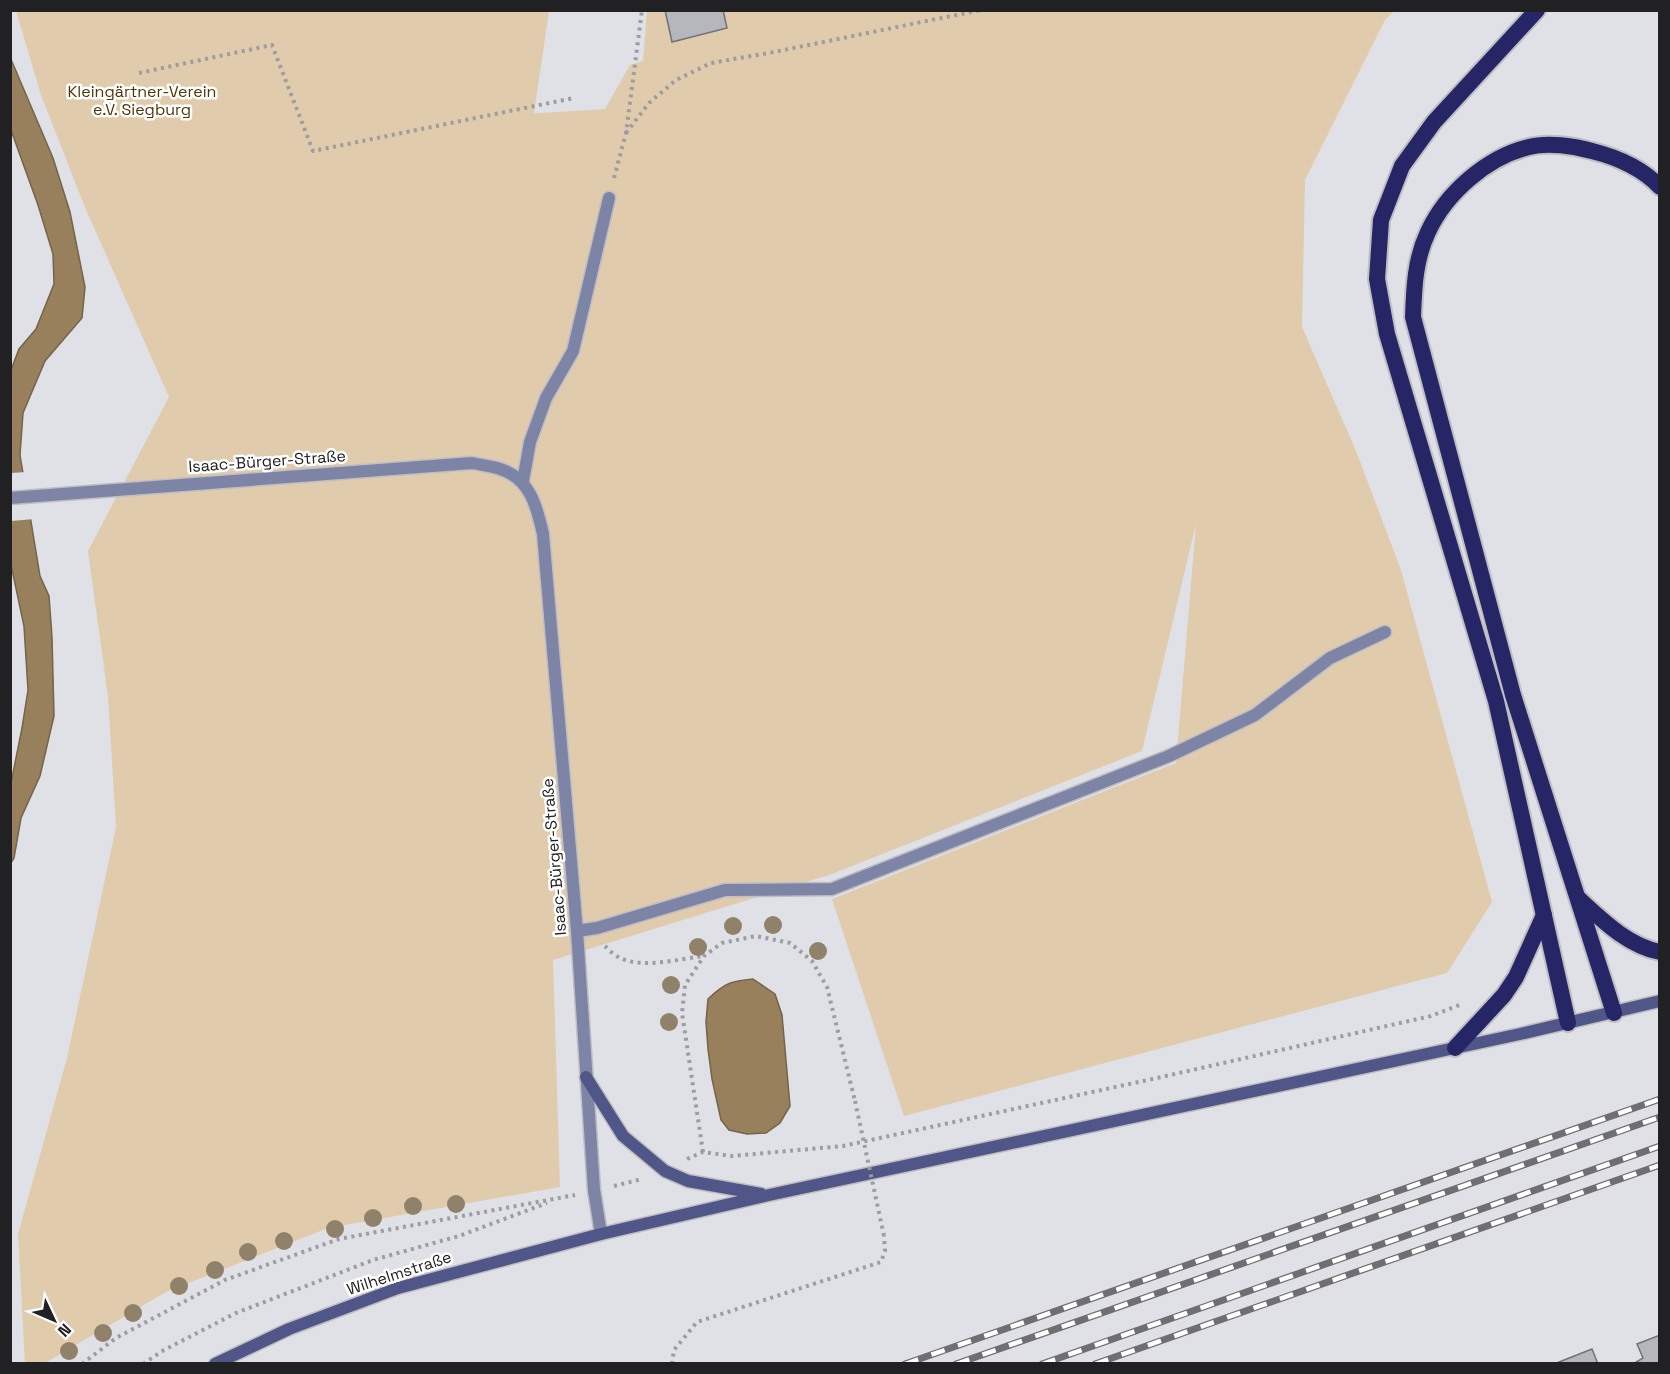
<svg xmlns="http://www.w3.org/2000/svg" width="1670" height="1374" font-family="'Space Grotesk',sans-serif">
  <style>
    .green { fill: #e0cbad }
    .water { fill: #98805c; stroke: #74644b; stroke-width: 1.5 }
    .pier { fill: #e0e1e6 }
    .building { fill: #b6b7bc; stroke: #717276; stroke-width: 1.5 }
    .lines { fill: none; stroke-linecap: round; stroke-linejoin: round }
    .service-casing { stroke: #bebec3; stroke-width: 15 }
    .minor-casing { stroke: #bebec3; stroke-width: 15 }
    .secondary-casing { stroke: #bebec3; stroke-width: 15 }
    .trunk-casing { stroke: #bebec3; stroke-width: 20 }
    .path { stroke: #9c9da1; stroke-width: 4; stroke-dasharray: 3 4.5; stroke-linecap: butt }
    .service { stroke: #7e84a6; stroke-width: 12 }
    .minor { stroke: #7e84a6; stroke-width: 12 }
    .secondary { stroke: #505688; stroke-width: 12 }
    .trunk { stroke: #262666; stroke-width: 16 }
    .rail-casing { stroke: #6f6f73; stroke-width: 7 }
    .rail { stroke: #fff; stroke-width: 4.5; stroke-dasharray: 14; stroke-linecap: butt }
    .path-bridge { stroke: #9c9da1; stroke-width: 4; stroke-dasharray: 3 4.5; stroke-linecap: butt }
    .tree { fill: #90826a }
    .labels { text-anchor: middle; dominant-baseline: central; stroke-width: 5; stroke-linejoin: round; paint-order: stroke }
    .park-label { font-size: 16px; fill: #4f3404; stroke: #fff }
    .street-label { font-size: 16px; fill: #212123; stroke: #fff }
  </style>
  <rect width="100%" height="100%" fill="#e0e1e6"/>
  <polygon class="green" points="16,11 549,11 534,113 540,113 605,109 630,65 643,61 647,11 1394,11 1385,20 1305,180 1302,327 1356,451 1401,570 1492,902 1447,973 904,1116 832,899 1176,763 1196,524 1142,751 832,874 553,960 560,1187 328,1228 166,1292 45,1363 25,1363 18,1234 67,1058 116,827 108,697 88,551 169,397 84,205 41,95"/>
  <g class="water">
    <polygon points="10,57 53,158 70,212 85,287 82,318 45,361 23,413 20,455 40,576 49,596 52,637 54,716 40,776 21,818 14,858 11,863 11,783 22,728 28,690 24,626 11,565 11,370 19,349 36,329 54,284 53,254 38,205 11,130"/>
    <path d="M753,979L775,994L782,1015L790,1106L780,1123L766,1133L747,1134L729,1130L721,1120L712,1079L708,1049L706,1022L708,999C725,983 731,981 753,979Z"/>
  </g>
  <polygon class="pier" points="26,472 35,519 11,521 11,473"/>
  <g class="building">
    <polygon points="665,10 723,10 727,28 672,42"/>
    <polygon points="1660,1335 1660,1364 1633,1364 1643,1358 1637,1344"/>
    <polygon points="1592,1349 1598,1364 1554,1364"/>
  </g>
  <g class="lines">
    <g class="service-casing">
      <g id="service">
        <polyline points="523,481 530,442 546,398 573,351 609,198"/>
        <polyline points="577,931 597,928 725,890 832,889 1169,756 1255,715 1330,658 1385,632"/>
      </g>
    </g>
    <g class="minor-casing">
      <path id="minor" d="M10,498L472,463C481,465 492,466 500,469C530,478 537,507 543,534L577,931L594,1190L601,1234"/>
    </g>
    <g class="secondary-casing">
      <g id="secondary">
        <polyline points="586,1077 623,1136 665,1171 688,1181 761,1194"/>
        <polyline points="215,1364 289,1329 398,1288 601,1234 769,1195 1520,1034 1660,1001"/>
      </g>
    </g>
    <g class="trunk-casing">
      <g id="trunk">
        <polyline points="1537,10 1434,122 1402,166 1381,220 1377,279 1387,334 1496,701 1568,1023"/>
        <path d="M1579,899C1602,920 1628,946 1660,952"/>
        <path d="M1614,1013L1513,695L1413,317C1414,288 1415,259 1428,232C1446,193 1487,157 1529,147C1547,142 1575,146 1592,151C1616,157 1642,168 1660,187"/>
        <polyline points="1455,1048 1504,995 1516,977 1544,915"/>
      </g>
    </g>
    <g class="path">
      <polyline points="139,73 272,45 313,151 574,98"/>
      <polyline points="626,133 649,103 676,80 711,63 774,52 981,10"/>
      <polyline points="614,178 626,133 642,10"/>
      <path d="M605,946C609,950 614,955 620,958C644,969 678,959 703,956"/>
      <polyline points="703,1152 682,1013 685,985 704,956 722,943 756,936 790,943 812,961 827,987 855,1101"/>
      <polyline points="687,1159 703,1152 732,1156 843,1146 1157,1078 1431,1016 1462,1004"/>
      <polyline points="614,1186 642,1179"/>
      <polyline points="82,1364 116,1338 225,1280 339,1239 575,1195"/>
      <polyline points="143,1364 164,1350 236,1313 373,1260 459,1236 547,1203"/>
      <polyline points="672,1364 674,1350 697,1322 881,1262 885,1251 884,1236"/>
    </g>
    <use href="#service" class="service"/>
    <use href="#minor" class="minor"/>
    <use href="#secondary" class="secondary"/>
    <use href="#trunk" class="trunk"/>
    <g class="rail-casing">
      <g id="rail">
        <polyline points="905,1364 1660,1099"/>
        <polyline points="956,1364 1660,1117"/>
        <polyline points="1042,1364 1660,1146"/>
        <polyline points="1095,1364 1660,1165"/>
      </g>
    </g>
    <use href="#rail" class="rail"/>
    <polyline class="path-bridge" points="855,1101 884,1236"/>
  </g>
  <g class="tree">
    <circle cx="773" cy="925" r="9"/>
    <circle cx="733" cy="926" r="9"/>
    <circle cx="698" cy="947" r="9"/>
    <circle cx="818" cy="951" r="9"/>
    <circle cx="671" cy="985" r="9"/>
    <circle cx="669" cy="1022" r="9"/>
    <circle cx="456" cy="1204" r="9"/>
    <circle cx="413" cy="1206" r="9"/>
    <circle cx="373" cy="1218" r="9"/>
    <circle cx="335" cy="1229" r="9"/>
    <circle cx="284" cy="1241" r="9"/>
    <circle cx="248" cy="1252" r="9"/>
    <circle cx="215" cy="1270" r="9"/>
    <circle cx="179" cy="1286" r="9"/>
    <circle cx="133" cy="1313" r="9"/>
    <circle cx="103" cy="1333" r="9"/>
    <circle cx="69" cy="1351" r="9"/>
  </g>
  <g class="labels">
    <g class="park-label">
      <text x="142" y="91">Kleingärtner-Verein<tspan x="142" dy="18">e.V. Siegburg</tspan></text>
    </g>
    <g class="street-label">
      <text transform="translate(267 461) rotate(-4)">Isaac-Bürger-Straße</text>
      <text transform="translate(554 857) rotate(-95)">Isaac-Bürger-Straße</text>
      <text transform="translate(399 1273) rotate(-18)">Wilhelmstraße</text>
    </g>
  </g>
  <rect width="1670" height="1374" fill="none" stroke="#212123" stroke-width="24"/>
  <g transform="translate(54 1320) rotate(134)" stroke="#ffffff" stroke-width="4.5" paint-order="stroke">
  <path d="M0-4.5L10 22L0 15L-10 22Z" fill="#212123"/>
  <text y="-9" font-size="16" font-weight="bold" text-anchor="middle" fill="#212123">N</text>
  </g>
</svg>
